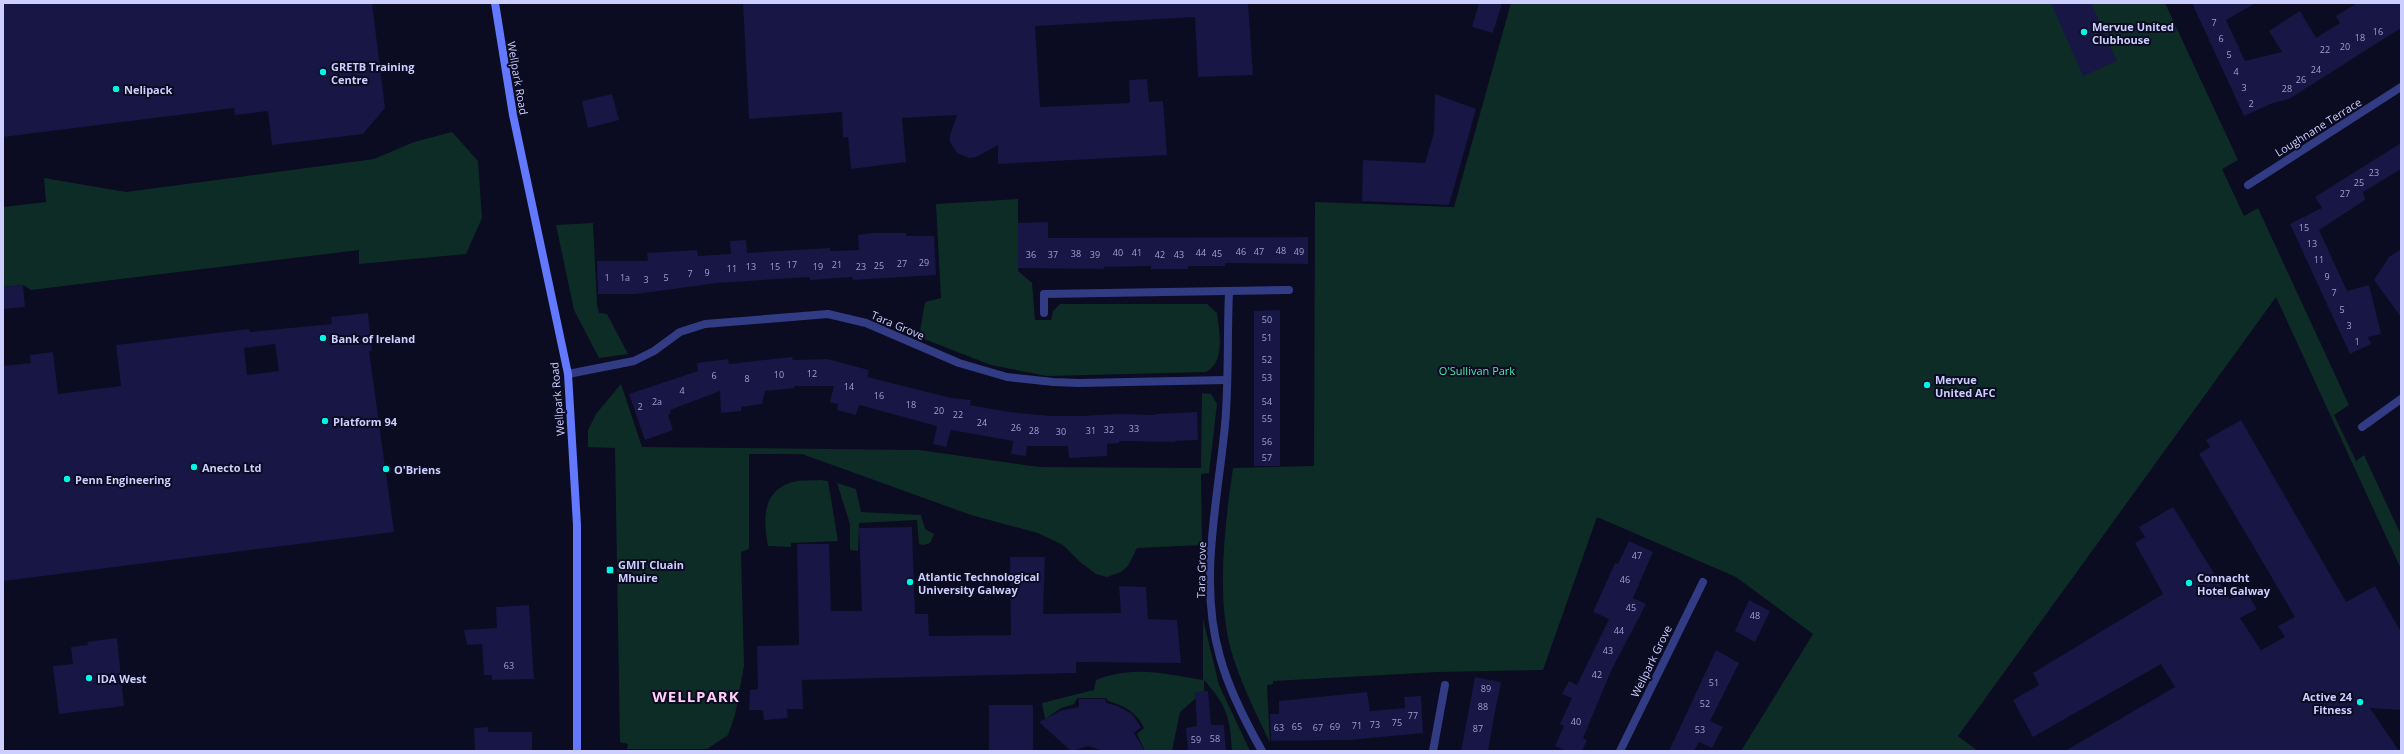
<svg xmlns="http://www.w3.org/2000/svg" width="2404" height="754" font-family="'Open Sans',sans-serif">
  <style>
    .green { fill: #0e2c26 }
    .building { fill: #171644; fill-rule: evenodd }
    .lines { fill: none; stroke-linecap: round; stroke-linejoin: round }
    .minor { stroke: #323c84; stroke-width: 8 }
    .secondary { stroke: #6278ff; stroke-width: 8 }
    .poi-dot { fill: #00f6e6; stroke: #0b0b21; stroke-width: 1.5 }
    .labels { text-anchor: middle; dominant-baseline: central; stroke-width: 4; stroke-linejoin: round; paint-order: stroke }
    .number-label { font-size: 9px; fill: #9ea0d0 }
    .poi-label { font-size: 11px; font-weight: bold; fill: #cbceff; stroke: #0b0b21; text-anchor: start }
    .street-label { font-size: 11px; fill: #cbceff; stroke: #0b0b21 }
    .park-label { font-size: 11px; fill: #4de9a8; stroke: #0b0b21 }
    .district-label { font-size: 15px; font-weight: bold; letter-spacing: 1px; fill: #ffcdf5; stroke: #0b0b21 }
  </style>
  <rect width="100%" height="100%" fill="#0b0b21"/>
  <g class="green">
    <path d="M1511,3H2165L2238,160L2222,169L2244,216L2258,208L2349,405L2334,415L2356,461L2364,455L2401,535V569L2276,297L1958,736L1978,751H1741L1813,634L1736,577L1597,517L1543,670L1438,672L1273,681V684L1267,685L1270,743C1256,713 1240,682 1231,650C1216,597 1225,523 1233,468L1314,466L1315,202L1454,207Z"/>
    <polygon points="452,132 478,161 482,218 466,254 359,264 359,250 31,290 23,285 3,287 3,207 46,202 44,178 126,192 374,159 414,142"/>
    <path d="M1018,199V271L1032,283L1035,320H1051L1053,311L1060,304H1207L1217,313C1219,332 1226,361 1206,372L1047,376L991,365L919,337L925,302L941,298L936,204Z"/>
    <polygon points="593,223 597,304 599,313 607,314 628,354 599,358 574,310 556,225"/>
    <polygon points="621,384 642,447 919,450 1040,467 1201,468 1202,393 1211,394 1217,404 1209,473 1201,474 1202,545 1137,548 1128,566 1121,572 1107,577 1096,574 1080,562 1063,545 1038,533 971,515 802,454 749,454 749,549 741,552 744,666 735,715 728,735 707,749 627,749 628,744 620,742 615,448 588,447 588,430 596,414"/>
    <path d="M821,480L828,481L838,541L791,543V547L768,546C764,523 761,495 787,484C796,479 811,481 821,480Z"/>
    <polygon points="837,483 856,489 861,512 921,515 925,529 934,534 930,543 923,545 919,544 917,520 859,523 858,551 850,550 850,524"/>
    <path d="M1203,619L1219,685L1250,751H1232C1230,718 1227,705 1204,680V691L1180,712L1172,751H1145L1137,734L1144,728C1137,712 1123,705 1108,701L1106,698H1077L1074,704L1061,708L1045,719L1042,703L1094,690L1096,680C1135,665 1164,674 1203,680Z"/>
  </g>
  <g class="building">
    <polygon points="3,3 372,3 385,108 363,134 272,145 268,111 235,115 234,108 3,137"/>
    <polygon points="743,3 1248,3 1253,75 1198,77 1195,17 1035,26 1040,107 1130,103 1129,80 1147,79 1149,102 1163,101 1167,155 998,164 998,145 976,157 969,158 957,153 950,142 950,135 957,115 902,118 906,162 851,169 848,137 843,138 842,112 749,119"/>
    <polygon points="1479,3 1502,3 1493,33 1472,27"/>
    <polygon points="2051,3 2091,3 2117,61 2083,76"/>
    <polygon points="2192,3 2256,3 2226,20 2245,61 2282,52 2269,31 2300,11 2316,38 2340,23 2336,16 2357,3 2401,3 2401,28 2289,99 2273,103 2244,116"/>
    <polygon points="612,94 619,120 588,128 582,101"/>
    <polygon points="1435,94 1476,109 1449,205 1362,201 1363,160 1425,163 1434,133"/>
    <polygon points="2401,143 2401,169 2363,192 2365,200 2319,230 2347,291 2369,285 2381,334 2368,337 2371,344 2350,354 2290,224 2322,208 2315,197"/>
    <polygon points="1048,222 1048,238 1308,237 1308,264 1225,263 1225,266 1188,266 1188,269 1151,269 1151,266 1104,267 1104,269 1018,268 1018,223"/>
    <polygon points="872,233 906,233 906,236 934,236 936,275 853,280 852,277 810,280 809,277 717,283 636,294 598,294 597,261 648,261 647,253 697,250 698,256 731,254 730,241 746,240 747,253 830,248 830,251 859,250 858,235"/>
    <polygon points="2401,249 2401,317 2374,280 2389,257"/>
    <polygon points="23,285 25,307 3,309 3,287"/>
    <polygon points="1280,310 1280,466 1254,466 1254,311"/>
    <path d="M368,313L372,351H369L394,532L3,581V366L31,363L30,355L53,352L58,394L121,386L116,345L249,329L250,332L332,324L331,317ZM275,344L279,371L247,375L244,348Z"/>
    <polygon points="792,357 793,360 827,359 869,370 867,377 951,398 971,400 970,405 1009,412 1051,416 1081,416 1118,414 1155,415 1155,414 1197,412 1198,440 1175,441 1175,442 1119,441 1119,443 1107,444 1107,456 1069,458 1068,446 1027,446 1026,456 1011,454 1013,441 951,430 946,447 933,444 937,426 859,405 856,415 837,410 838,404 830,402 834,386 794,386 795,388 765,391 762,404 741,407 741,411 721,413 720,391 670,410 671,413 668,415 673,430 645,440 629,394 698,371 697,363 728,359 729,364"/>
    <polygon points="2241,420 2346,602 2375,586 2401,632 2401,710 2370,708 2399,751 2065,751 2175,687 2161,664 2033,737 2013,700 2039,685 2033,673 2163,594 2135,543 2145,537 2139,527 2173,507 2230,599 2246,591 2257,609 2240,618 2261,650 2285,637 2278,626 2295,617 2199,454 2210,447 2206,440"/>
    <polygon points="912,527 915,614 928,614 929,636 1011,635 1010,557 1045,557 1043,614 1121,613 1119,586 1146,587 1148,619 1177,620 1181,663 1076,662 1076,673 802,680 803,709 787,709 788,718 764,720 763,710 749,710 750,690 758,689 757,646 799,645 797,544 829,544 831,611 862,611 859,528"/>
    <polygon points="1629,541 1653,552 1633,598 1646,604 1611,671 1583,738 1587,740 1582,751 1566,751 1555,746 1564,726 1560,724 1572,698 1562,694 1569,681 1577,685 1609,619 1593,612 1615,563 1618,564"/>
    <polygon points="1749,600 1770,611 1755,642 1735,631"/>
    <polygon points="529,605 534,679 492,680 492,675 484,675 482,644 467,645 464,630 497,628 496,607"/>
    <polygon points="117,638 124,706 59,714 53,666 73,664 71,647 88,645 87,642"/>
    <polygon points="1716,650 1739,663 1710,721 1723,727 1712,748 1699,742 1694,751 1669,751"/>
    <polygon points="1475,677 1501,682 1494,717 1488,751 1461,751"/>
    <polygon points="1208,691 1211,725 1224,725 1226,751 1188,751 1186,728 1197,726 1195,692"/>
    <polygon points="1367,692 1370,711 1405,708 1404,697 1421,696 1423,733 1350,740 1271,741 1270,714 1279,714 1279,701"/>
    <polygon points="1079,699 1105,699 1106,703 1118,706 1132,714 1141,727 1134,733 1145,751 1103,751 1088,746 1071,751 1039,722 1060,711 1079,707"/>
    <rect x="989" y="705" width="44" height="46"/>
    <polygon points="488,727 488,732 532,732 532,751 475,751 474,728"/>
  </g>
  <g class="lines">
    <g class="minor">
      <polyline points="2248,185 2401,87"/>
      <path d="M1229,292C1227,336 1229,381 1225,425C1218,500 1198,582 1220,657C1229,690 1245,721 1262,751"/>
      <polyline points="1044,313 1044,294 1289,290"/>
      <polyline points="568,374 634,361 654,351 680,332 705,324 828,314 866,323 959,363 1007,377 1053,382 1079,383 1226,380"/>
      <polyline points="2362,427 2401,399"/>
      <polyline points="1433,751 1445,685"/>
      <polyline points="1620,751 1703,582"/>
    </g>
    <polyline class="secondary" points="495,3 513,115 568,374 577,525 577,751"/>
  </g>
  <g class="poi-dot">
    <circle cx="2084" cy="32" r="4"/>
    <circle cx="323" cy="72" r="4"/>
    <circle cx="116" cy="89" r="4"/>
    <circle cx="323" cy="338" r="4"/>
    <circle cx="1927" cy="385" r="4"/>
    <circle cx="325" cy="421" r="4"/>
    <circle cx="194" cy="467" r="4"/>
    <circle cx="386" cy="469" r="4"/>
    <circle cx="67" cy="479" r="4"/>
    <rect x="606" y="566" width="8" height="8" rx="2"/>
    <circle cx="910" cy="582" r="4"/>
    <circle cx="2189" cy="583" r="4"/>
    <circle cx="89" cy="678" r="4"/>
    <circle cx="2360" cy="702" r="4"/>
  </g>
  <g class="labels">
    <g class="number-label">
      <text x="2214" y="22">7</text>
      <text x="2378" y="31">16</text>
      <text x="2360" y="37">18</text>
      <text x="2221" y="38">6</text>
      <text x="2345" y="46">20</text>
      <text x="2325" y="49">22</text>
      <text x="2229" y="54">5</text>
      <text x="2316" y="69">24</text>
      <text x="2236" y="71">4</text>
      <text x="2301" y="79">26</text>
      <text x="2244" y="87">3</text>
      <text x="2287" y="88">28</text>
      <text x="2251" y="103">2</text>
      <text x="2374" y="172">23</text>
      <text x="2359" y="182">25</text>
      <text x="2345" y="193">27</text>
      <text x="2304" y="227">15</text>
      <text x="2312" y="243">13</text>
      <text x="1281" y="250">48</text>
      <text x="1241" y="251">46</text>
      <text x="1259" y="251">47</text>
      <text x="1299" y="251">49</text>
      <text x="1118" y="252">40</text>
      <text x="1137" y="252">41</text>
      <text x="1201" y="252">44</text>
      <text x="1076" y="253">38</text>
      <text x="1217" y="253">45</text>
      <text x="1031" y="254">36</text>
      <text x="1053" y="254">37</text>
      <text x="1095" y="254">39</text>
      <text x="1160" y="254">42</text>
      <text x="1179" y="254">43</text>
      <text x="2319" y="259">11</text>
      <text x="924" y="262">29</text>
      <text x="902" y="263">27</text>
      <text x="792" y="264">17</text>
      <text x="837" y="264">21</text>
      <text x="879" y="265">25</text>
      <text x="751" y="266">13</text>
      <text x="775" y="266">15</text>
      <text x="818" y="266">19</text>
      <text x="861" y="266">23</text>
      <text x="732" y="268">11</text>
      <text x="707" y="272">9</text>
      <text x="690" y="273">7</text>
      <text x="2327" y="276">9</text>
      <text x="607" y="277">1</text>
      <text x="625" y="277">1a</text>
      <text x="666" y="277">5</text>
      <text x="646" y="279">3</text>
      <text x="2334" y="292">7</text>
      <text x="2342" y="309">5</text>
      <text x="1267" y="319">50</text>
      <text x="2349" y="325">3</text>
      <text x="1267" y="337">51</text>
      <text x="2357" y="341">1</text>
      <text x="1267" y="359">52</text>
      <text x="812" y="373">12</text>
      <text x="779" y="374">10</text>
      <text x="714" y="375">6</text>
      <text x="1267" y="377">53</text>
      <text x="747" y="378">8</text>
      <text x="849" y="386">14</text>
      <text x="682" y="390">4</text>
      <text x="879" y="395">16</text>
      <text x="657" y="401">2a</text>
      <text x="1267" y="401">54</text>
      <text x="911" y="404">18</text>
      <text x="640" y="406">2</text>
      <text x="939" y="410">20</text>
      <text x="958" y="414">22</text>
      <text x="1267" y="418">55</text>
      <text x="982" y="422">24</text>
      <text x="1016" y="427">26</text>
      <text x="1134" y="428">33</text>
      <text x="1109" y="429">32</text>
      <text x="1034" y="430">28</text>
      <text x="1091" y="430">31</text>
      <text x="1061" y="431">30</text>
      <text x="1267" y="441">56</text>
      <text x="1267" y="457">57</text>
      <text x="1637" y="555">47</text>
      <text x="1625" y="579">46</text>
      <text x="1631" y="607">45</text>
      <text x="1755" y="615">48</text>
      <text x="1619" y="630">44</text>
      <text x="1608" y="650">43</text>
      <text x="509" y="665">63</text>
      <text x="1597" y="674">42</text>
      <text x="1714" y="682">51</text>
      <text x="1486" y="688">89</text>
      <text x="1705" y="703">52</text>
      <text x="1483" y="706">88</text>
      <text x="1413" y="715">77</text>
      <text x="1576" y="721">40</text>
      <text x="1397" y="722">75</text>
      <text x="1375" y="724">73</text>
      <text x="1357" y="725">71</text>
      <text x="1297" y="726">65</text>
      <text x="1335" y="726">69</text>
      <text x="1279" y="727">63</text>
      <text x="1318" y="727">67</text>
      <text x="1478" y="728">87</text>
      <text x="1700" y="729">53</text>
      <text x="1215" y="738">58</text>
      <text x="1196" y="739">59</text>
    </g>
    <g class="poi-label">
      <text x="2092" y="26">Mervue United<tspan x="2092" dy="13">Clubhouse</tspan></text>
      <text x="331" y="66">GRETB Training<tspan x="331" dy="13">Centre</tspan></text>
      <text x="124" y="89">Nelipack</text>
      <text x="331" y="338">Bank of Ireland</text>
      <text x="1935" y="379">Mervue<tspan x="1935" dy="13">United AFC</tspan></text>
      <text x="333" y="421">Platform 94</text>
      <text x="202" y="467">Anecto Ltd</text>
      <text x="394" y="469">O'Briens</text>
      <text x="75" y="479">Penn Engineering</text>
      <text x="618" y="564">GMIT Cluain<tspan x="618" dy="13">Mhuire</tspan></text>
      <text x="918" y="576">Atlantic Technological<tspan x="918" dy="13">University Galway</tspan></text>
      <text x="2197" y="577">Connacht<tspan x="2197" dy="13">Hotel Galway</tspan></text>
      <text x="97" y="678">IDA West</text>
      <text x="2352" y="696" text-anchor="end">Active 24<tspan x="2352" dy="13">Fitness</tspan></text>
    </g>
    <g class="street-label">
      <text transform="translate(518 78) rotate(80)">Wellpark Road</text>
      <text transform="translate(2318 127) rotate(-32)">Loughnane Terrace</text>
      <text transform="translate(898 325) rotate(23)">Tara Grove</text>
      <text transform="translate(557 399) rotate(-95)">Wellpark Road</text>
      <text transform="translate(1201 570) rotate(-89)">Tara Grove</text>
      <text transform="translate(1651 661) rotate(-64)">Wellpark Grove</text>
    </g>
    <g class="park-label">
      <text x="1477" y="370">O'Sullivan Park</text>
    </g>
    <g class="district-label">
      <text x="696" y="696">WELLPARK</text>
    </g>
  </g>
  <rect width="2404" height="754" fill="none" stroke="#cbceff" stroke-width="8"/>
</svg>
